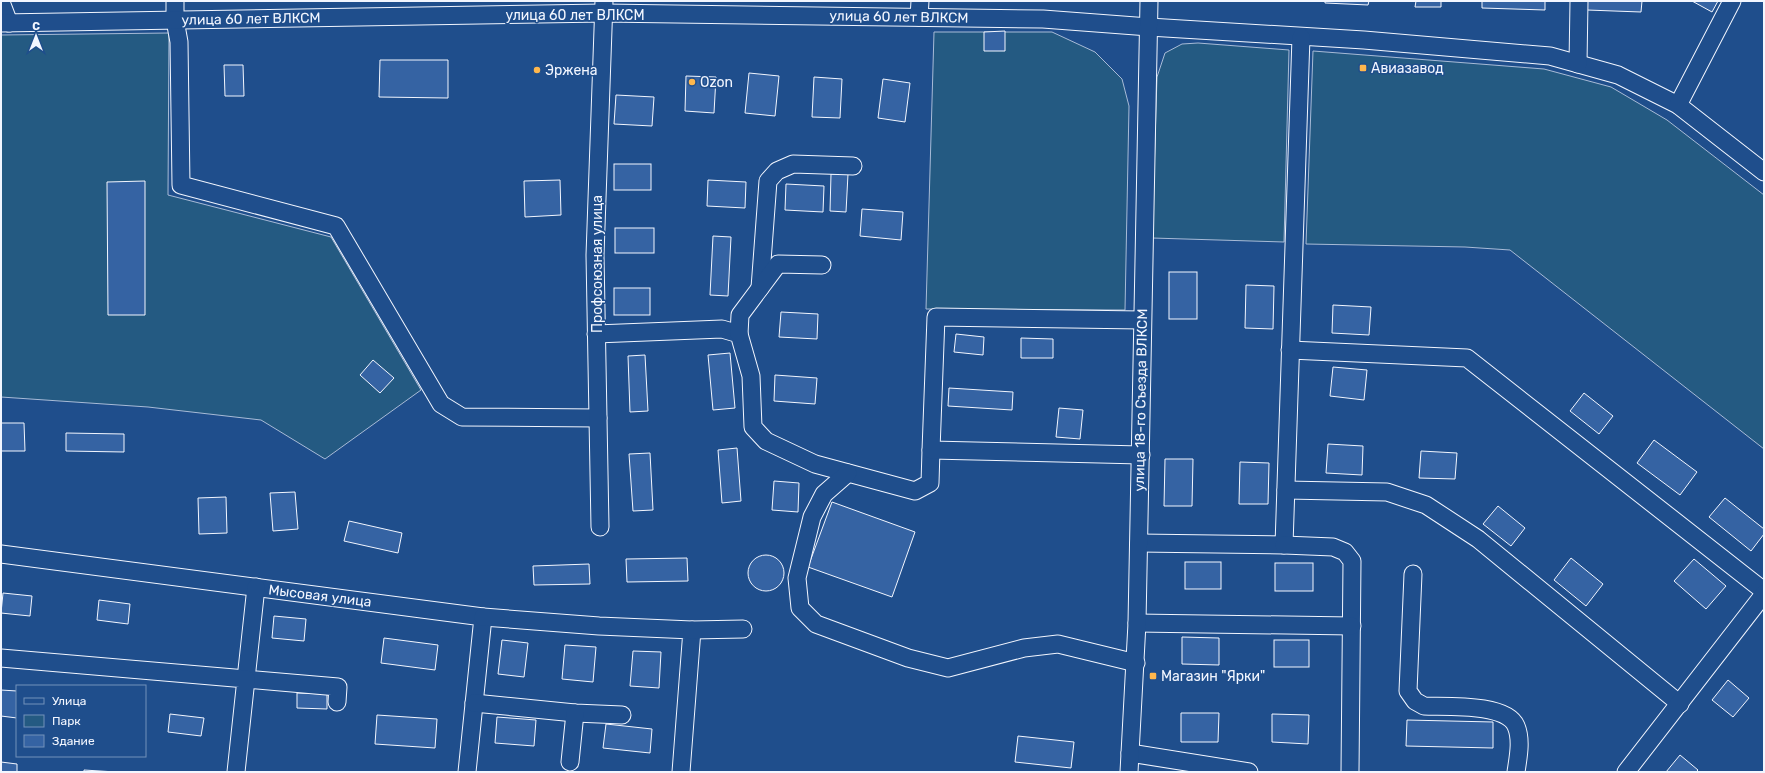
<svg xmlns="http://www.w3.org/2000/svg" width="1765" height="773" font-family="Rubik,sans-serif">
  <style>
    .green { fill: #245a82; stroke: #a8bbd7 }
    .building { fill: #3563a3; stroke: #f2f6ff }
    .lines { fill: none; stroke-linecap: round; stroke-linejoin: round }
    .minor-casing { stroke: #f2f6ff; stroke-width: 19 }
    .minor { stroke: #1f4e8c; stroke-width: 17 }
    .poi-dot { fill: #ffb74d; stroke: #1f4e8c; stroke-width: 1.5 }
    .labels { text-anchor: middle; dominant-baseline: central; stroke-width: 3; stroke-linejoin: round; paint-order: stroke }
    .street-label { font-size: 14px; fill: #f2f6ff; stroke: #1f4e8c }
    .poi-label { font-size: 14px; fill: #f2f6ff; stroke: #1f4e8c; text-anchor: start }
  </style>
  <rect width="100%" height="100%" fill="#1f4e8c"/>
  <g class="green">
    <polygon points="934,32 1052,32 1095,52 1122,79 1129,106 1125,310 926,309"/>
    <polygon points="169,33 168,195 331,237 421,390 325,459 261,420 148,407 1,397 1,35"/>
    <polygon points="1198,43 1289,50 1284,242 1152,238 1157,77 1165,53 1182,44"/>
    <polygon points="1313,51 1544,69 1611,87 1667,120 1764,195 1764,449 1510,250 1465,247 1306,244"/>
  </g>
  <g class="building">
    <polygon points="1325,1 1369,1 1368,5 1325,3"/>
    <polygon points="1416,1 1441,1 1441,7 1415,7"/>
    <polygon points="1482,1 1545,1 1545,10 1482,8"/>
    <polygon points="1587,1 1642,1 1641,12 1587,10"/>
    <polygon points="1692,1 1718,1 1712,12"/>
    <polygon points="1005,31 1005,51 984,51 984,32"/>
    <polygon points="380,60 448,60 448,98 379,97"/>
    <polygon points="224,65 243,65 244,96 225,96"/>
    <polygon points="749,73 779,76 775,116 745,113"/>
    <polygon points="686,76 716,77 714,113 685,111"/>
    <polygon points="814,77 842,79 840,118 812,117"/>
    <polygon points="883,79 910,83 905,122 878,118"/>
    <polygon points="616,95 654,97 652,126 614,124"/>
    <rect x="614" y="164" width="37" height="26"/>
    <polygon points="831,174 848,174 846,212 830,211"/>
    <polygon points="560,180 561,215 525,217 524,181"/>
    <polygon points="708,180 746,182 745,208 707,206"/>
    <polygon points="145,181 145,315 108,315 107,182"/>
    <polygon points="786,184 824,186 823,212 785,210"/>
    <polygon points="862,209 903,212 901,240 860,236"/>
    <rect x="615" y="228" width="39" height="25"/>
    <polygon points="713,236 731,237 728,296 710,295"/>
    <rect x="1169" y="272" width="28" height="47"/>
    <polygon points="1246,285 1274,286 1273,329 1245,328"/>
    <rect x="614" y="288" width="36" height="27"/>
    <polygon points="1333,305 1371,307 1369,335 1332,333"/>
    <polygon points="781,312 818,314 817,339 779,337"/>
    <polygon points="956,334 984,337 983,355 954,352"/>
    <polygon points="1021,338 1053,339 1053,358 1021,358"/>
    <polygon points="730,353 735,408 713,410 708,355"/>
    <polygon points="645,355 648,411 630,412 628,356"/>
    <polygon points="373,360 394,378 380,393 360,375"/>
    <polygon points="1333,367 1367,370 1364,400 1330,396"/>
    <polygon points="775,375 817,378 815,404 774,401"/>
    <polygon points="949,388 1013,392 1012,410 948,406"/>
    <polygon points="1584,393 1613,416 1599,434 1570,411"/>
    <polygon points="1059,408 1083,410 1080,439 1056,437"/>
    <polygon points="1,423 24,423 25,451 1,451"/>
    <polygon points="66,433 124,434 124,452 66,451"/>
    <polygon points="1654,440 1697,472 1680,495 1637,463"/>
    <polygon points="1328,444 1363,446 1362,475 1326,473"/>
    <polygon points="737,448 741,501 722,503 718,450"/>
    <polygon points="1421,451 1457,453 1455,479 1419,478"/>
    <polygon points="650,453 653,510 633,511 629,454"/>
    <polygon points="1165,459 1193,459 1192,506 1164,506"/>
    <polygon points="1240,462 1269,463 1268,504 1239,504"/>
    <polygon points="774,481 799,483 798,512 772,510"/>
    <polygon points="295,492 298,529 273,531 270,493"/>
    <polygon points="226,497 227,533 199,534 198,498"/>
    <polygon points="1725,498 1764,529 1764,534 1751,551 1709,517"/>
    <polygon points="832,502 915,532 892,597 808,567"/>
    <polygon points="1498,506 1525,528 1511,546 1483,524"/>
    <polygon points="349,521 402,533 398,553 344,541"/>
    <circle cx="766" cy="573" r="18"/>
    <polygon points="687,558 688,581 627,582 626,559"/>
    <polygon points="1571,558 1603,584 1586,606 1554,580"/>
    <polygon points="1694,559 1726,586 1706,609 1674,581"/>
    <rect x="1185" y="562" width="36" height="27"/>
    <rect x="1275" y="563" width="38" height="28"/>
    <polygon points="589,564 590,584 534,585 533,566"/>
    <polygon points="3,593 32,596 30,616 1,613"/>
    <polygon points="99,600 130,604 128,624 97,620"/>
    <polygon points="274,616 306,619 304,641 272,638"/>
    <polygon points="1182,637 1219,638 1219,665 1182,664"/>
    <polygon points="384,638 438,645 435,670 381,663"/>
    <polygon points="502,640 528,643 524,677 498,674"/>
    <rect x="1274" y="640" width="35" height="27"/>
    <polygon points="565,645 596,647 593,682 562,679"/>
    <polygon points="633,651 661,652 659,688 630,686"/>
    <polygon points="1728,680 1749,698 1733,717 1712,700"/>
    <polygon points="1,690 17,691 17,718 1,716"/>
    <polygon points="297,693 327,694 327,709 297,708"/>
    <polygon points="1181,713 1219,713 1218,742 1181,742"/>
    <polygon points="170,714 204,718 201,736 168,732"/>
    <polygon points="1272,714 1309,715 1308,744 1272,742"/>
    <polygon points="377,715 437,719 435,748 375,744"/>
    <polygon points="497,717 536,720 534,746 495,743"/>
    <polygon points="1407,720 1493,722 1493,748 1406,746"/>
    <polygon points="606,724 652,729 650,753 603,748"/>
    <polygon points="1018,736 1074,742 1071,768 1015,762"/>
    <polygon points="1680,755 1698,770 1696,772 1666,772"/>
    <polygon points="1,762 17,764 17,772 1,772"/>
    <polygon points="84,770 116,772 84,772"/>
  </g>
  <g class="lines">
    <g class="minor-casing">
      <g id="minor">
        <polyline points="175,1 175,20 179,42 181,185 336,226 441,404 462,417 598,418"/>
        <polyline points="1,2 9,23"/>
        <polyline points="919,17 920,1"/>
        <polyline points="1,23 604,13 1043,19 1149,27 1364,40 1550,56 1618,75 1678,105 1764,172"/>
        <polyline points="1578,64 1579,1"/>
        <polyline points="1678,105 1732,1"/>
        <polyline points="760,288 768,181 777,171 793,164 853,166"/>
        <polyline points="596,334 722,329 739,334 751,376 753,427 766,441 815,464 915,491 930,483 931,450"/>
        <polyline points="739,334 740,315 778,264 822,265"/>
        <polyline points="1290,350 1467,358 1764,591"/>
        <polyline points="1141,455 931,450 936,317 1142,320"/>
        <polyline points="848,473 824,494 812,517 797,578 800,608 816,624 908,658 948,668 1024,648 1058,644 1136,663"/>
        <polyline points="1286,490 1387,492 1426,505 1478,539 1680,704"/>
        <polyline points="600,527 595,255 604,1"/>
        <polyline points="1139,543 1284,545 1301,37"/>
        <polyline points="1284,545 1333,547 1345,552 1352,561 1350,772"/>
        <polyline points="1,554 483,617 467,772"/>
        <path d="M1413,574L1408,691L1415,701L1424,706C1446,707 1506,703 1516,726C1522,740 1518,758 1516,772"/>
        <polyline points="256,587 246,679 338,687 337,702"/>
        <polyline points="483,617 599,626 692,630 681,772"/>
        <polyline points="1137,623 1352,626"/>
        <polyline points="692,630 743,629"/>
        <polyline points="1,658 246,679 236,772"/>
        <polyline points="474,703 575,713 622,715"/>
        <polyline points="1130,753 1249,772"/>
        <polyline points="570,762 575,713"/>
        <polyline points="1129,772 1137,623 1149,1"/>
        <polyline points="1626,772 1764,594"/>
      </g>
    </g>
    <use href="#minor" class="minor"/>
  </g>
  <g class="poi-dot">
    <rect x="1359" y="64" width="8" height="8" rx="2"/>
    <circle cx="537" cy="70" r="4"/>
    <circle cx="692" cy="82" r="4"/>
    <rect x="1149" y="672" width="8" height="8" rx="2"/>
  </g>
  <g class="labels">
    <g class="street-label">
      <text x="575" y="15">улица 60 лет ВЛКСМ</text>
      <text transform="translate(899 17) rotate(1)">улица 60 лет ВЛКСМ</text>
      <text transform="translate(251 19) rotate(-1)">улица 60 лет ВЛКСМ</text>
      <text transform="translate(597 264) rotate(-90)">Профсоюзная улица</text>
      <text transform="translate(1141 400) rotate(-89)">улица 18-го Съезда ВЛКСМ</text>
      <text transform="translate(320 596) rotate(7)">Мысовая улица</text>
    </g>
    <g class="poi-label">
      <text x="1371" y="68">Авиазавод</text>
      <text x="545" y="70">Эржена</text>
      <text x="700" y="82">Ozon</text>
      <text x="1161" y="676">Магазин "Ярки"</text>
    </g>
  </g>
  <rect width="1765" height="773" fill="none" stroke="#f2f6ff" stroke-width="4"/>
  <rect x="16" y="685" width="130" height="72" fill="#1f4e8c" stroke="#7391ba"/>
  <rect x="24" y="698" width="20" height="6" fill="#1f4e8c" stroke="#7391ba"/>
  <text x="52" y="705" font-size="12" fill="#f2f6ff">Улица</text>
  <rect x="24" y="715" width="20" height="12" fill="#245a82" stroke="#7391ba"/>
  <text x="52" y="725" font-size="12" fill="#f2f6ff">Парк</text>
  <rect x="24" y="735" width="20" height="12" fill="#3563a3" stroke="#7391ba"/>
  <text x="52" y="745" font-size="12" fill="#f2f6ff">Здание</text>
  <g transform="translate(36 36)" stroke="#1f4e8c" stroke-width="3" paint-order="stroke">
  <path d="M0-3L7 15L0 10L-7 15Z" fill="#f2f6ff"/>
  <text y="-6" font-size="11" font-weight="bold" text-anchor="middle" fill="#f2f6ff">С</text>
  </g>
</svg>
